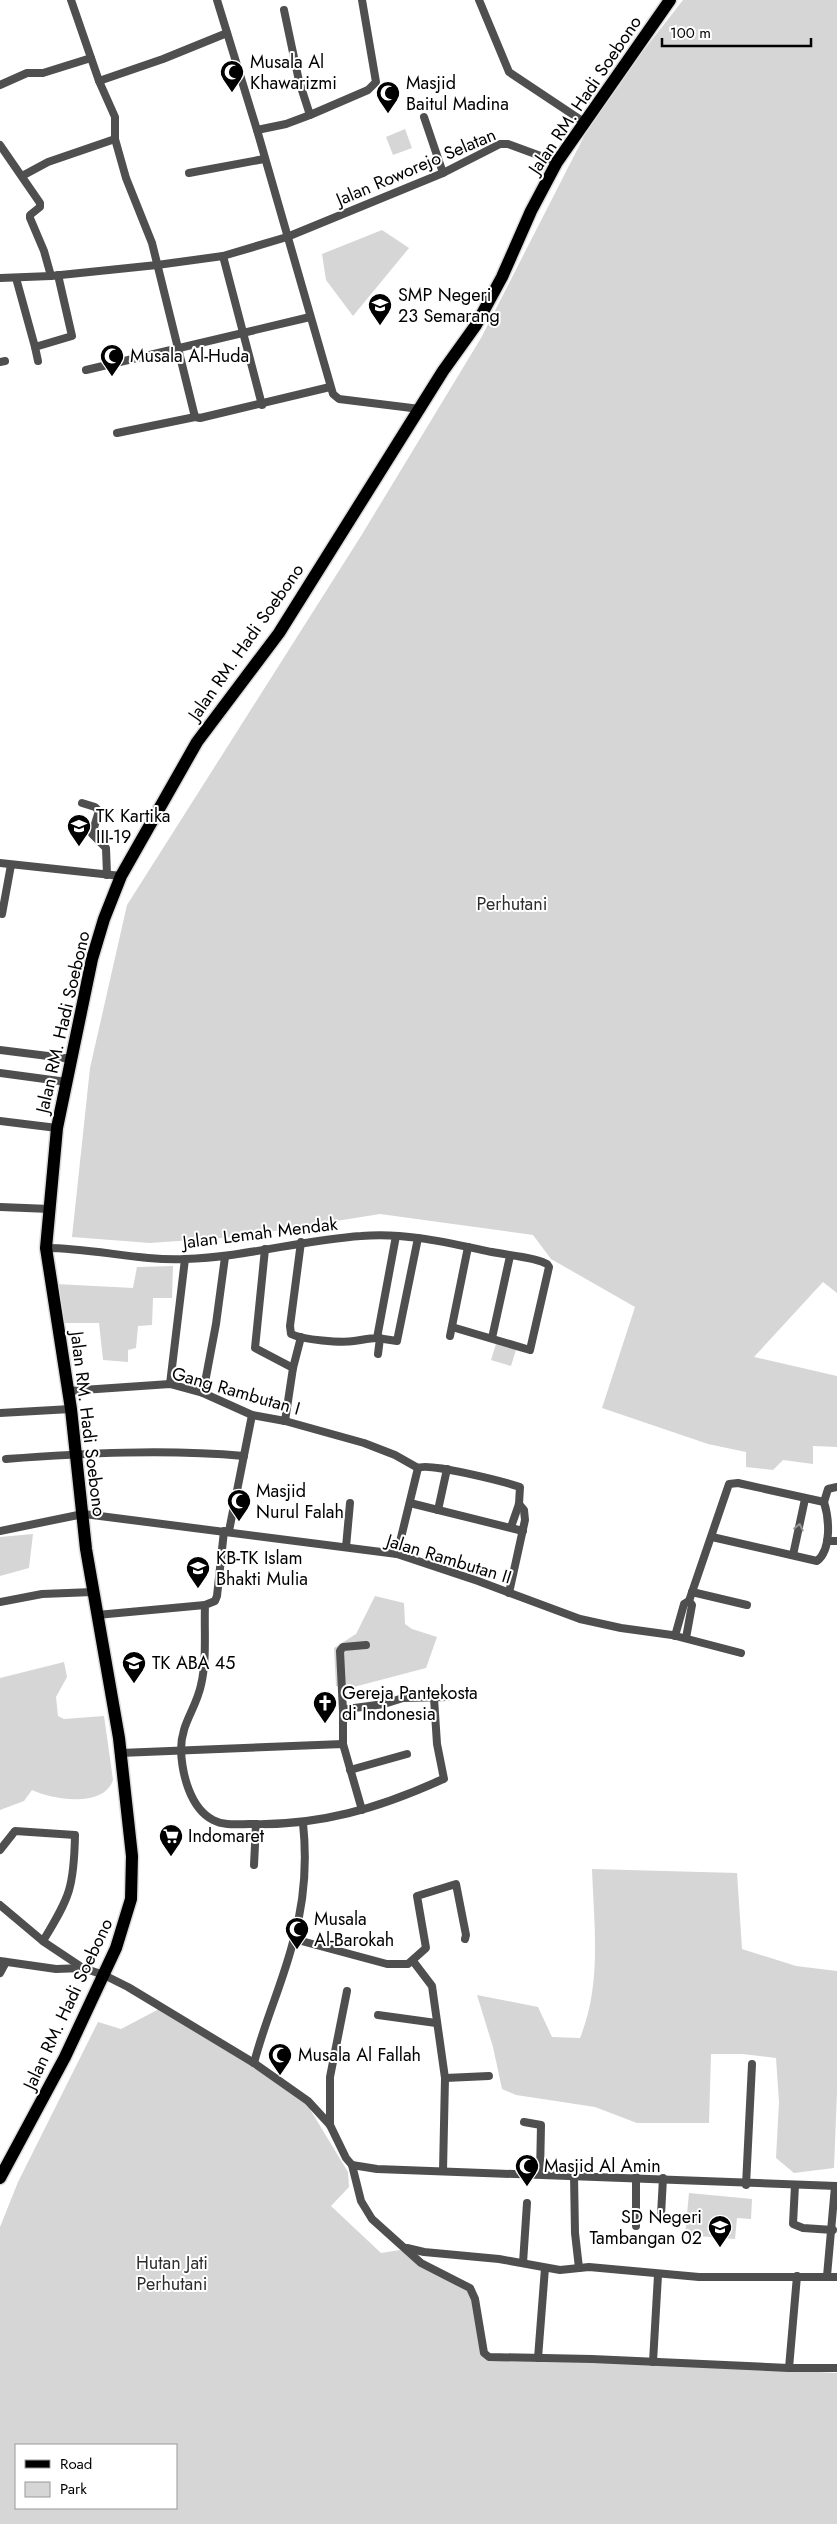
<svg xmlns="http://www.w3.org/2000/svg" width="837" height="2524" font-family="Jost,sans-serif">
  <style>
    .green { fill: #d6d6d6; fill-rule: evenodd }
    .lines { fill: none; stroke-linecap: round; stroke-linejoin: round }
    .primary-casing { stroke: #dbdbdb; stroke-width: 15 }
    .minor { stroke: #4f4f4f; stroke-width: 8 }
    .primary { stroke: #000; stroke-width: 12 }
    .oneway { stroke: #959595 }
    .labels { text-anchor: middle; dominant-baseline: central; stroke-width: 4; stroke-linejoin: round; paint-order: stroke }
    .poi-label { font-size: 18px; fill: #000; stroke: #fff; text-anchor: start }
    .street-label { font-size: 18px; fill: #000; stroke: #fff }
    .park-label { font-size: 18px; fill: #2d2d2d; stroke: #fff }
  </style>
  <rect width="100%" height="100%" fill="#fff"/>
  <g class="green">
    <polygon points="683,0 837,0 837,1293 823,1282 754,1357 837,1376 837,1447 813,1446 813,1464 783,1460 773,1470 746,1467 746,1452 708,1444 602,1408 635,1307 551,1259 533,1235 380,1214 236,1237 150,1243 72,1237 90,1068 127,905 361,536 481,338 598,109"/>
    <polygon points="405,129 412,148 393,155 386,137"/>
    <polygon points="382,230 409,248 353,316 326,280 322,254"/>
    <polygon points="173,1266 172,1298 153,1298 152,1325 138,1326 136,1348 128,1350 128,1362 103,1360 99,1323 62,1323 56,1284 133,1288 137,1267"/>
    <polygon points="496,1344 516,1350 511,1366 491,1360"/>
    <polygon points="33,1534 29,1568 0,1576 0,1537"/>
    <polygon points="375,1596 404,1603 405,1624 412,1629 437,1637 426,1668 350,1688 336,1686 334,1648 356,1634"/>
    <path d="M64,1662L67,1677L56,1697L58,1716L64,1719L104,1716L113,1780C104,1808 53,1800 32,1790L24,1801L0,1810V1678Z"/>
    <path d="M592,1869L737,1873L742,1949L796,1966L837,1971V2092L834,2168L794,2173L776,2158L779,2102L776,2058L742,2054H711L709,2123H637L595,2107L516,2095L502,2089L493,2047L477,1995L538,2007L552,2037L580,2038C602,1984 594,1926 592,1869Z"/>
    <path d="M161,2008L266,2071L305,2101L348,2172L349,2187L331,2206L381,2253L400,2250L473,2290L485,2354L837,2373V2524H0V2227L18,2182L98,2022L121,2029ZM16,2445H176V2508H16Z"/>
    <polygon points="689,2193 752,2199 751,2219 737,2218 735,2239 685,2235"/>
  </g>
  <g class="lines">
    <g class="primary-casing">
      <polyline id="primary" points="0,2178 65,2057 116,1948 131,1899 132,1856 119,1738 86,1549 71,1409 46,1248 57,1128 92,959 104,919 121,876 197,742 279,633 443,371 476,325 502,277 531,211 557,162 670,0"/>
    </g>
    <g class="minor">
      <polyline points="71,0 99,81 115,117 115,139 126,178 152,243 195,417"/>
      <polyline points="217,0 257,130 333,394 339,399 420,409"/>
      <polyline points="479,0 509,72 584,122"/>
      <polyline points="284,10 299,81 310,115 368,90 376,82 362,0"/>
      <polyline points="99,81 163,59 227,33"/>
      <polyline points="0,85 27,73 43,73 91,58"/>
      <polyline points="424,117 443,173"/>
      <polyline points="257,130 286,124 310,115"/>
      <polyline points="0,145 40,203 40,207 30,215 30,218 44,251 51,276"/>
      <polyline points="189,173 264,159"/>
      <polyline points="22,176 48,162 115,139"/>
      <polyline points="223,256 262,405"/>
      <polyline points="0,278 51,276 157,265 223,256 287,237 443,173 500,144 508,144 557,162"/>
      <polyline points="16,278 35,347 72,336 58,275"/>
      <polyline points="35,347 38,361"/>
      <polyline points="0,362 5,361"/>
      <polyline points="86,370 310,317"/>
      <polyline points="117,433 195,417 200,418 330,387"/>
      <polyline points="82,803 95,807 99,811 92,834 106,848 107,875"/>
      <polyline points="0,863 121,876"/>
      <polyline points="2,914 11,865"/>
      <polyline points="0,1050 72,1059"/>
      <polyline points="0,1073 67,1082"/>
      <polyline points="0,1121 57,1128"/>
      <polyline points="0,1207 50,1209"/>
      <path d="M301,1242L290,1326L291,1334C303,1340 341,1343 354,1341C362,1340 369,1338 377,1338L396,1236"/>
      <path d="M46,1248C93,1248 139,1261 185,1259C245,1257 302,1240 361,1236C405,1232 449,1243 492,1252C506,1255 536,1257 547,1264L549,1267L530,1350L452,1327"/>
      <polyline points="265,1249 255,1348 293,1368 285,1421"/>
      <polyline points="450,1336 468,1247"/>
      <polyline points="377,1338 397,1341 418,1238"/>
      <polyline points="492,1338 510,1256"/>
      <polyline points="378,1354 380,1338"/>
      <polyline points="293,1368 301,1337"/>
      <polyline points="170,1384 185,1259"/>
      <polyline points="68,1391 170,1384 203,1393 252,1415 285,1421 364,1443 395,1455 418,1468"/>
      <polyline points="203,1393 216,1324 225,1257"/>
      <polyline points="0,1413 71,1409"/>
      <path d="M6,1459C85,1453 165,1449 244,1456"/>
      <path d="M418,1468C428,1462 505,1482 520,1487L519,1504L511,1527"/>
      <polyline points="824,1502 828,1489 837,1487"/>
      <polyline points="410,1503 523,1531"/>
      <polyline points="438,1510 447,1469"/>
      <polyline points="0,1531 83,1514 92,1515 397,1554 478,1581 580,1619 621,1628 672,1635 741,1653"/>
      <path d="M224,1531L217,1596L215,1601L205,1605C204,1631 207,1660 201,1685C196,1709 181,1723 181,1750C182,1774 190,1808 213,1820C224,1826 238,1824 250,1824C319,1826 379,1808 441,1780L444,1779L437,1744L434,1698"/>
      <polyline points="229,1531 252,1415"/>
      <path d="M712,1537L817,1561C832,1549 829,1518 824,1502"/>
      <polyline points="827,1541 837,1541"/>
      <polyline points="346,1547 350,1503"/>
      <polyline points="397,1554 418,1468"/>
      <polyline points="793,1555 805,1499"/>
      <polyline points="692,1592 747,1605"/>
      <polyline points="509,1593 525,1520 524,1510 519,1504"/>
      <polyline points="0,1602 42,1594 93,1592"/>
      <polyline points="97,1615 205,1605"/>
      <polyline points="675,1636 684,1604 689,1601"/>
      <polyline points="686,1638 692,1605 689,1601 729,1484 738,1483 824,1502"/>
      <polyline points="343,1711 340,1651 343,1647 366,1645"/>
      <polyline points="343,1744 343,1711 347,1709 384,1704 403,1698 447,1697"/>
      <polyline points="120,1753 343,1744 362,1810"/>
      <polyline points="350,1770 407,1754"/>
      <path d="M0,1850L15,1831L75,1835C74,1887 70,1897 43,1941"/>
      <polyline points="254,1865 256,1824"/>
      <polyline points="0,1905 44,1942 83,1968 104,1975 128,1987 254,2063 308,2101 330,2125 346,2158 352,2165 377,2169 837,2186"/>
      <polyline points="294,1939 387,1964 408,1964 426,1948 417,1896 456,1884 466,1935 465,1939"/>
      <polyline points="0,1961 56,1969 83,1968"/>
      <polyline points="413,1961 432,1986 445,2078 443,2171"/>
      <polyline points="0,1973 6,1962"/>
      <polyline points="378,2015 436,2023"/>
      <path d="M254,2063C265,2020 284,1980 294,1938C304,1902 307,1861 303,1823"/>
      <polyline points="445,2078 489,2076"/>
      <polyline points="524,2122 541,2125 540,2174"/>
      <polyline points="330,2125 330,2077 347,1991"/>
      <polyline points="352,2165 361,2201 372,2219 421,2263 470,2288 475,2299 484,2353 489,2357 592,2359 789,2368 837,2368"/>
      <polyline points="574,2175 575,2233 579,2268"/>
      <polyline points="746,2185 752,2064"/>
      <polyline points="795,2185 793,2224 803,2228 833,2230"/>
      <polyline points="661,2215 663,2178"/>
      <polyline points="636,2226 636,2177"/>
      <polyline points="407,2248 424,2252 499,2259 560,2270 589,2267 699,2277 837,2277"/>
      <polyline points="523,2263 527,2203"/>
      <polyline points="827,2276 835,2186"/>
      <polyline points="538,2358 545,2268"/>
      <polyline points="653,2362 658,2275"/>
      <polyline points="789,2368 797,2276"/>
    </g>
    <use href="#primary" class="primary"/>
  </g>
  <defs><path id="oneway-chevron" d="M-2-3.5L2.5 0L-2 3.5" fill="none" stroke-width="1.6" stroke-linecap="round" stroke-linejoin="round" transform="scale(1.25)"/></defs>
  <use class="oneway" href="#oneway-chevron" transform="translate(799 1527) rotate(-78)"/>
  <defs>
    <g id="mosque-pin" transform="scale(1.25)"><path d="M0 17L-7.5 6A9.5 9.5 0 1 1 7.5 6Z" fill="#000" stroke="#fff"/><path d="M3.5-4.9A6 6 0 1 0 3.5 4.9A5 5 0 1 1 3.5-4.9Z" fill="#fff"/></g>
    <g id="school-pin" transform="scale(1.25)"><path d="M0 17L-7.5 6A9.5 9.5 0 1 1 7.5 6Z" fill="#000" stroke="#fff"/><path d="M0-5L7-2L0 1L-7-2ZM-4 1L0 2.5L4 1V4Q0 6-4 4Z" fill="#fff"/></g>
    <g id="church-pin" transform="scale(1.25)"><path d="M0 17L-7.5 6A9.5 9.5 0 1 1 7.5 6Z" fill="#000" stroke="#fff"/><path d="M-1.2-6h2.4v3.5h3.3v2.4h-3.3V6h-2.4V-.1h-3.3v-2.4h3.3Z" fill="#fff"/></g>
    <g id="supermarket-pin" transform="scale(1.25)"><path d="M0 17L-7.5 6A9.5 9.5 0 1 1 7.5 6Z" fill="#000" stroke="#fff"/><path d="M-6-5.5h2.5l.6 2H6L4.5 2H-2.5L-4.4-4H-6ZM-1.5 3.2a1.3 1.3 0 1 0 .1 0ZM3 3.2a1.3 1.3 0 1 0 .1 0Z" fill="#fff"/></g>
  </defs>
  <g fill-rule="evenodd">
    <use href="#mosque-pin" x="232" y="72"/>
    <use href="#mosque-pin" x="388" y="93"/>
    <use href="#school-pin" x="380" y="305"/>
    <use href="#mosque-pin" x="112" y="356"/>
    <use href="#school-pin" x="79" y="826"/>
    <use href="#mosque-pin" x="239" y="1501"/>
    <use href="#school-pin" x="198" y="1568"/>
    <use href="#school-pin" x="134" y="1663"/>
    <use href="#church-pin" x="325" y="1703"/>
    <use href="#supermarket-pin" x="171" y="1836"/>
    <use href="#mosque-pin" x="297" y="1929"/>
    <use href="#mosque-pin" x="280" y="2055"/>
    <use href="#mosque-pin" x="527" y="2166"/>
    <use href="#school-pin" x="720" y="2227"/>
  </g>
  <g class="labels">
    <g class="poi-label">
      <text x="250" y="62">Musala Al<tspan x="250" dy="21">Khawarizmi</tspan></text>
      <text x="406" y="83">Masjid<tspan x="406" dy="21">Baitul Madina</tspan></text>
      <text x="398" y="295">SMP Negeri<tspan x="398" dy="21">23 Semarang</tspan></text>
      <text x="130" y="356">Musala Al-Huda</text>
      <text x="96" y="816">TK Kartika<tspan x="96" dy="21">III-19</tspan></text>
      <text x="256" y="1491">Masjid<tspan x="256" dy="21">Nurul Falah</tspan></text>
      <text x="216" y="1558">KB-TK Islam<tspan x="216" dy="21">Bhakti Mulia</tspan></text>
      <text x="152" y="1663">TK ABA 45</text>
      <text x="342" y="1693">Gereja Pantekosta<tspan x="342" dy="21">di Indonesia</tspan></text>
      <text x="188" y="1836">Indomaret</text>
      <text x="314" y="1919">Musala<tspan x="314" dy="21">Al-Barokah</tspan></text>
      <text x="298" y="2055">Musala Al Fallah</text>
      <text x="544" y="2166">Masjid Al Amin</text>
      <text x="702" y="2217" text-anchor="end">SD Negeri<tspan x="702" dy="21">Tambangan 02</tspan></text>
    </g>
    <g class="street-label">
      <text transform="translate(585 95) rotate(-56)">Jalan RM. Hadi Soebono</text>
      <text transform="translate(416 167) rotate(-23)">Jalan Roworejo Selatan</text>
      <text transform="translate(246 642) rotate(-55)">Jalan RM. Hadi Soebono</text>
      <text transform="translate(63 1022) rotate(-77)">Jalan RM. Hadi Soebono</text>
      <text transform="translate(260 1233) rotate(-7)">Jalan Lemah Mendak</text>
      <text transform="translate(236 1391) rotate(16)">Gang Rambutan I</text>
      <text transform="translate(88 1424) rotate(83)">Jalan RM. Hadi Soebono</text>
      <text transform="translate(449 1559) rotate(17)">Jalan Rambutan II</text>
      <text transform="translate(68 2004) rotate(-65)">Jalan RM. Hadi Soebono</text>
    </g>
    <g class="park-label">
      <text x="512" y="904">Perhutani</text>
      <text x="172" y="2263">Hutan Jati<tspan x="172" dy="21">Perhutani</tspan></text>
    </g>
  </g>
  <rect x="15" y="2444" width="162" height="65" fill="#ffffff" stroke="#999999"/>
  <rect x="25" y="2460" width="25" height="8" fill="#000000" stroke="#999999"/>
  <text x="60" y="2469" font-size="15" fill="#000000">Road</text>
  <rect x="25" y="2482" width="25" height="15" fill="#d6d6d6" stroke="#999999"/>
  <text x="60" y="2494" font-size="15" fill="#000000">Park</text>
  <path d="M662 38v8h149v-8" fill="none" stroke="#000000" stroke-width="2.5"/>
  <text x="670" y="38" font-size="15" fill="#000000" stroke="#ffffff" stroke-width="4" paint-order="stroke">100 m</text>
</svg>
